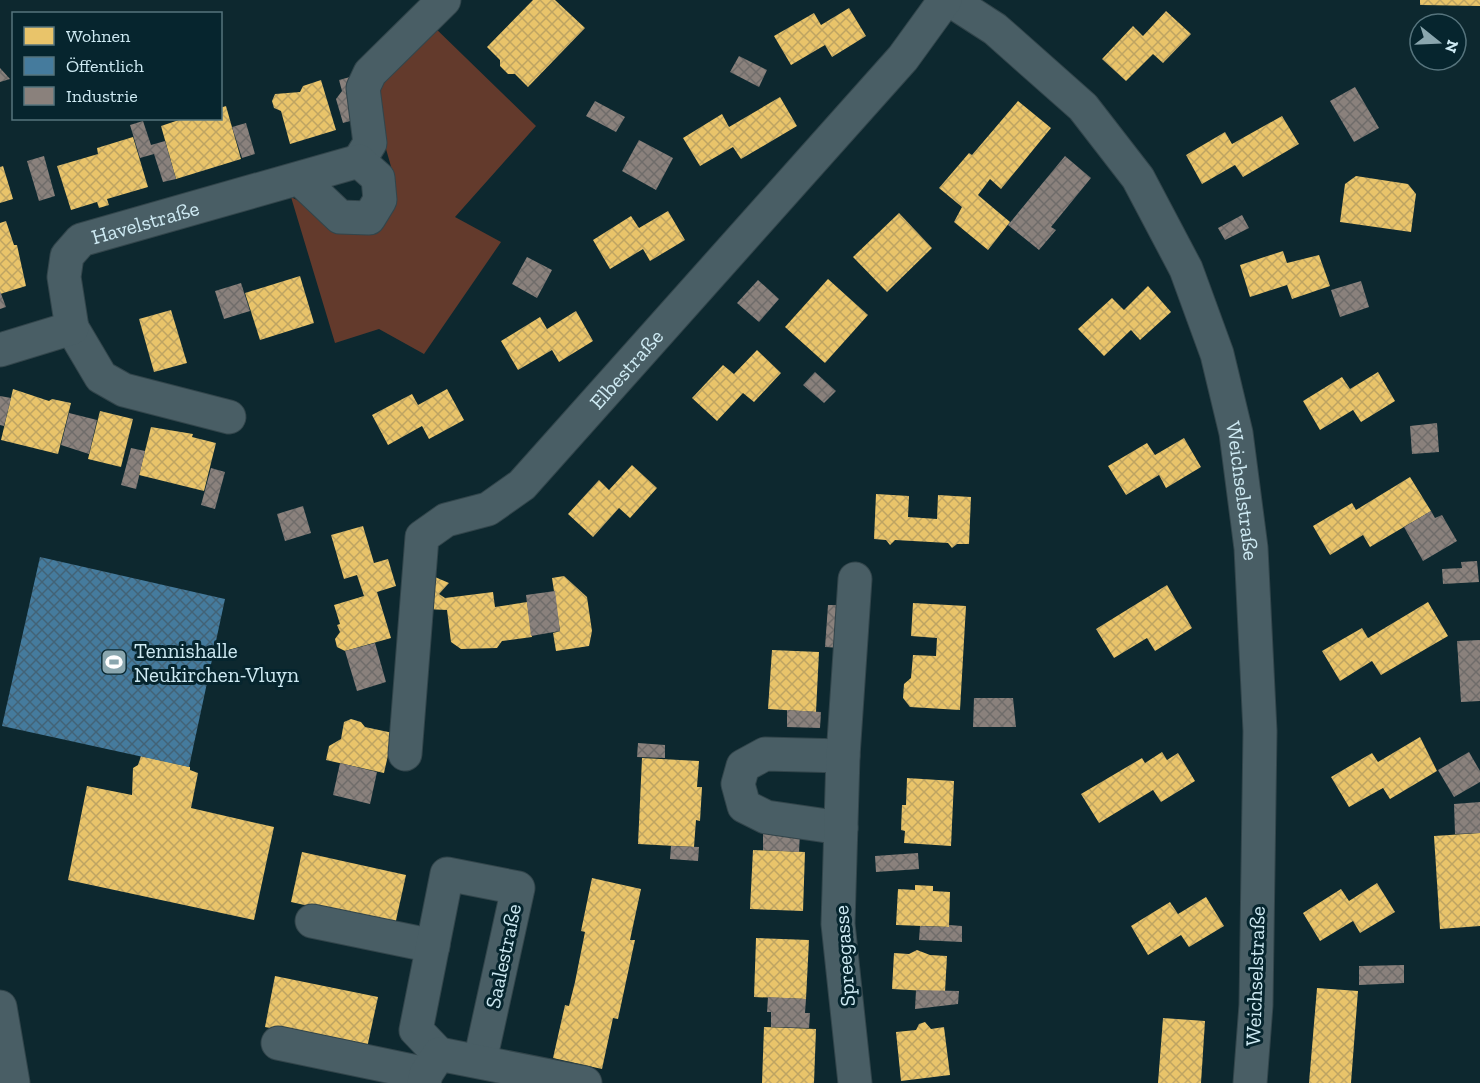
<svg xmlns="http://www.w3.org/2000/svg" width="1480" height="1083" font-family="'Zilla Slab',serif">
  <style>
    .green { fill: #633a2c }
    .homes { fill: url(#homes-cross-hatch) }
    .public { fill: url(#public-cross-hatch) }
    .industry { fill: url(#industry-cross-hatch) }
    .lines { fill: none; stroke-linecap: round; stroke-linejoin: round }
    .minor-casing { stroke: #32454b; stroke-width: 35 }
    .minor { stroke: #495e65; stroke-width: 33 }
    .labels { text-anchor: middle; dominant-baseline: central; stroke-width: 6; stroke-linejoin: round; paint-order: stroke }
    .street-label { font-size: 21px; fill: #ceeaf3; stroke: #06252e }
    .poi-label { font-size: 21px; fill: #ceeaf3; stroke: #06252e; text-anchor: start }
  </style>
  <defs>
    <pattern id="homes-cross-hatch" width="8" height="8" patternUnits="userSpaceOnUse" patternTransform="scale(1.5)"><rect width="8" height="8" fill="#e9c46a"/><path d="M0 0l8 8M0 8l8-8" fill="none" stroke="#bea462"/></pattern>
    <pattern id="public-cross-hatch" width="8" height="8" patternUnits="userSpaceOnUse" patternTransform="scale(1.5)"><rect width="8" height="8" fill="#457b9d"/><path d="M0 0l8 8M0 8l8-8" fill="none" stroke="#426377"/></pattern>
    <pattern id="industry-cross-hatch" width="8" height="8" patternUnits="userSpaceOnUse" patternTransform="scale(1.5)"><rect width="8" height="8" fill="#8a817c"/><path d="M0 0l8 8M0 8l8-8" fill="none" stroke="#6f6c6a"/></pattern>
  </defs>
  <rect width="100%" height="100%" fill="#0d282f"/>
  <polygon class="green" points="430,23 536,126 455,217 501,242 424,354 379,329 335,343 291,197 315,209 396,198 396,184 370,93"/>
  <g class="homes">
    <polygon points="533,0 555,0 585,28 528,87 515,74 508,74 500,66 500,60 487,47"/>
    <polygon points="1420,0 1480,0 1480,6 1420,5"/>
    <polygon points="849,8 866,36 832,57 825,45 791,65 774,36 814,13 821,25"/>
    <polygon points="1166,11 1191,34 1163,63 1153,54 1126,81 1102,59 1133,26 1143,36"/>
    <polygon points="321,80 336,130 290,144 281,111 274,108 272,101 275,94 300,92 303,86"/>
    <polygon points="780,97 797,126 741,159 733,147 700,166 683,138 722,114 729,127"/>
    <polygon points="1018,101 1051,128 1001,189 990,179 978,195 1010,222 988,250 954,222 962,207 939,188 969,153 972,155"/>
    <polygon points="226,106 241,159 176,179 161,126 185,118 220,118 220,108"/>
    <polygon points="1282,116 1299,144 1243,177 1235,165 1202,184 1186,155 1225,132 1232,144"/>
    <polygon points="133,137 148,187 107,199 109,205 99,208 97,202 71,210 57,166 98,154 97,148"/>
    <polygon points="3,166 13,199 0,203 0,167"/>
    <polygon points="1356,176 1408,184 1416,194 1411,232 1340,222 1345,184"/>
    <polygon points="668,211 685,240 650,261 643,249 610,269 593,240 631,216 639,228"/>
    <polygon points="899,213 932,248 887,292 853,257"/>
    <polygon points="6,221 14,245 17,245 26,286 0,294 0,223"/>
    <polygon points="1283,251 1287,263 1319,255 1330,286 1292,299 1287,285 1250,297 1240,265"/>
    <polygon points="300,276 314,323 260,340 245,293"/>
    <polygon points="828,279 868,315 825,363 785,327"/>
    <polygon points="1148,286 1171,312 1140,340 1131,330 1104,356 1078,329 1112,298 1124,310"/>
    <polygon points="171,310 187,363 154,372 139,319"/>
    <polygon points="576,311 593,341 559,362 552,350 518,370 501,341 540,317 547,329"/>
    <polygon points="757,350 781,373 754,402 743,393 717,421 692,398 723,365 734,374"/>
    <polygon points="1378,372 1395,401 1361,422 1353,410 1320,430 1303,401 1342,377 1350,389"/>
    <polygon points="13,389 49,401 52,399 71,403 58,454 1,440"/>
    <polygon points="447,389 464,420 429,439 422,426 388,445 372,415 412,394 418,405"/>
    <polygon points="100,411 133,419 121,467 88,459"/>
    <polygon points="151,427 193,434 192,437 216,443 204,491 139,475"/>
    <polygon points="1184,438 1201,467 1166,488 1159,475 1126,495 1108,466 1147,443 1155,455"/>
    <polygon points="632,465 657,488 630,518 619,508 593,537 568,514 599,480 609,490"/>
    <polygon points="1410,477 1431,511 1370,547 1363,535 1330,555 1313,526 1352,503 1356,510"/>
    <polygon points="876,494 909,496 908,517 937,519 938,495 971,497 969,544 957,544 952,548 948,543 895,540 890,545 886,540 874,539"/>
    <polygon points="363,526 374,563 388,559 396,586 377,592 391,638 345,651 337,647 335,639 340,632 337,625 340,624 334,605 364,596 357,575 344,579 331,535"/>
    <polygon points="428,574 449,583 439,594 445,598 493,592 495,607 527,602 532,637 502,641 497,648 461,649 451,642 447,610 425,609"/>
    <polygon points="564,576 587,597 592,631 589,646 556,651 553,633 560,631 552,578"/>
    <polygon points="1167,585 1192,628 1155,651 1147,638 1114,658 1096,629"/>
    <polygon points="1428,602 1448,636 1381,675 1372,661 1340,681 1322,651 1362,628 1368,638"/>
    <polygon points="913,603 966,606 960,710 910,707 903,698 904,684 911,678 913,655 936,656 937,638 911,636"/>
    <polygon points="772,650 819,652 816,712 768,709"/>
    <polygon points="351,719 361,722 365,727 393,733 384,773 326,760 329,746 341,739 344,722"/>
    <polygon points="1420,737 1437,771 1390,799 1383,788 1349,807 1331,777 1372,753 1378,762"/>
    <polygon points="1162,752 1167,760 1178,753 1195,781 1161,802 1153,790 1099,823 1081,794 1142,758 1145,763"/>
    <polygon points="141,756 190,767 190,770 198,773 191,808 274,827 254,920 68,880 87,786 132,795 133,768 138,765"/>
    <polygon points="642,758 699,761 697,787 702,787 700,821 696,820 694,847 638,844"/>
    <polygon points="907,778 954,781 951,846 904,843 905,831 901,830 902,805 906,805"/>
    <polygon points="1480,833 1480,926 1440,929 1434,836"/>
    <polygon points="753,850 805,852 803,911 750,909"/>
    <polygon points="302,852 406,875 395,925 291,902"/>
    <polygon points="592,878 641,889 630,940 635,940 618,1019 613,1018 602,1069 553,1058 565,1005 569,1006 575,982 585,932 581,931"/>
    <polygon points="1377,883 1395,912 1360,933 1353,921 1320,941 1303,913 1341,889 1349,901"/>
    <polygon points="915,885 933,886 933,891 950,892 949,927 896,925 898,889 915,890"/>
    <polygon points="1206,897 1224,926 1189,947 1181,935 1148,955 1131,926 1170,902 1178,914"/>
    <polygon points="756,938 809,940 806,999 754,997"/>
    <polygon points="917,950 930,955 947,956 945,992 892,989 894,953 909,954"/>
    <polygon points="275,976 378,997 367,1048 265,1027"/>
    <polygon points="1317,988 1358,991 1351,1083 1309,1083"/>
    <polygon points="1163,1018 1205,1021 1201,1083 1158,1083"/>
    <polygon points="925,1022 931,1029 944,1027 950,1075 901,1081 896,1032 916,1030 919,1024"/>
    <polygon points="764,1027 816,1029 814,1083 762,1083"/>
  </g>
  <polygon class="public" points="40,557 225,599 189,767 2,726"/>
  <g class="industry">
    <polygon points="739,56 767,70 759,87 730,72"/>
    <polygon points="0,68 10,79 0,82"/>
    <polygon points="350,77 361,118 343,123 336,99 342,91 339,80"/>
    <polygon points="1355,87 1379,128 1354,142 1330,101"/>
    <polygon points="595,101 625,117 616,132 586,116"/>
    <polygon points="143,121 151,145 165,141 176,179 163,182 154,154 140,158 130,125"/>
    <polygon points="246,123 255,154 242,158 232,127"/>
    <polygon points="639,140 673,158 656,190 622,171"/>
    <polygon points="44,156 55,196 39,201 27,161"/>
    <polygon points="1065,156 1091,178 1051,227 1056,230 1039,250 1008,225"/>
    <polygon points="1242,215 1249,228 1225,240 1218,228"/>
    <polygon points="527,257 552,270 537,298 512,284"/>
    <polygon points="758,280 779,299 759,322 737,303"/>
    <polygon points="1361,281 1369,307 1340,317 1331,290"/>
    <polygon points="241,283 250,311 224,319 215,291"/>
    <polygon points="0,291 6,307 0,309"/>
    <polygon points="815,372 836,391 824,403 803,385"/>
    <polygon points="0,396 11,398 4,426 0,425"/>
    <polygon points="69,413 97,420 89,454 61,445"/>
    <polygon points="1437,423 1439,452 1412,454 1410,426"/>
    <polygon points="131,448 145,451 136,489 121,485"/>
    <polygon points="211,468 225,472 215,509 201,505"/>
    <polygon points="303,506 311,533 285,541 277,514"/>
    <polygon points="1431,511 1435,518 1442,515 1457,541 1423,561 1404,527"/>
    <polygon points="1477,561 1479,582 1443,584 1442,569 1462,568 1461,562"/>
    <polygon points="555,591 560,631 531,636 526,595"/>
    <polygon points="828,605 843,605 841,648 825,647"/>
    <polygon points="1480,640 1480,701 1461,702 1457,641"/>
    <polygon points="375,643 386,682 357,691 345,651"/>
    <polygon points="974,698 1013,698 1016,727 973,727"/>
    <polygon points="787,710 821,712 820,728 787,727"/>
    <polygon points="638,743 665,745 665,758 637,757"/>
    <polygon points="1469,752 1480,771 1480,782 1454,797 1438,770"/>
    <polygon points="340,763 377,772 370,804 333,795"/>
    <polygon points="1480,802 1480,833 1455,834 1454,804"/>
    <polygon points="763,831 800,833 799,852 763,850"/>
    <polygon points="671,846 699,847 698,861 670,859"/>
    <polygon points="918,853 919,869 876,872 875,856"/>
    <polygon points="949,925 962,926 962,942 919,940 920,926 949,927"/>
    <polygon points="1404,965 1404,983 1359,985 1359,966"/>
    <polygon points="916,990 959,991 958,1004 915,1009"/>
    <polygon points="768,997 806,999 805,1013 810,1013 809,1028 771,1027 771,1012 767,1012"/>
  </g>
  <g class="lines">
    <g class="minor-casing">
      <g id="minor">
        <path id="s1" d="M950,0L995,29L1083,107L1138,178L1186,269L1217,354L1236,433L1251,548L1260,731L1256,1005L1250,1083"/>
        <polyline points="359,161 370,143 363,88 370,73 444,0"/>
        <polyline points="72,328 101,377 124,390 229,417"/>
        <path id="s2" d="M0,350L72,328L64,277L67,256L81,240L359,161L378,178L380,200L369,218L340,217L300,179"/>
        <path id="s3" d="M405,754L422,537L446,520L488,509L522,485L903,58L945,0"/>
        <polyline points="841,828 766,817 744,806 738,784 743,766 765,754 843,756"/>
        <polyline points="312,921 433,946"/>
        <polyline points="0,1007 13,1083"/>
        <polyline points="278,1043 426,1074"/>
        <polyline points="439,1054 416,1030 447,874 518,888 480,1061"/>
        <polyline points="424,1083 426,1074 439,1054 585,1083"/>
        <polyline points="855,1083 838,924 843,756 855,579"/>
      </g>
    </g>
    <use href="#minor" class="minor"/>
  </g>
  <defs>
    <g id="stadium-square" transform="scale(1.35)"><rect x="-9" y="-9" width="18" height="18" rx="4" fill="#8aa6ae" stroke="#06252e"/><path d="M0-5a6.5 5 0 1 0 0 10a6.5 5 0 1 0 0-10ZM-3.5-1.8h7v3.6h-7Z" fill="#fff"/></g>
  </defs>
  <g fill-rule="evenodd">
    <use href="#stadium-square" x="114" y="662"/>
  </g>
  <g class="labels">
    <g class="street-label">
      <text stroke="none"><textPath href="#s2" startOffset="236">Havelstraße</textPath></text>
      <text stroke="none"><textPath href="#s3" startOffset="488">Elbestraße</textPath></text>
      <text stroke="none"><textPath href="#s1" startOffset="594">Weichselstraße</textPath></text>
      <text transform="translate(503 956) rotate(-78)">Saalestraße</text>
      <text transform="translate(844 956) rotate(-94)">Spreegasse</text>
      <text transform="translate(1255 976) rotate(-88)">Weichselstraße</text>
    </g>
    <g class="poi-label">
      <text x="134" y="650">Tennishalle<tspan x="134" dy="24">Neukirchen-Vluyn</tspan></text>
    </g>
  </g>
  <rect x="12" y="12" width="210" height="108" fill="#06252e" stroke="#56747d" stroke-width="1.5"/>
  <rect x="24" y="27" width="30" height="18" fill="#e9c46a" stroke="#56747d" stroke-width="1.5"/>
  <text x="66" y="42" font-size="18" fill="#ceeaf3">Wohnen</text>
  <rect x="24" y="57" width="30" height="18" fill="#457b9d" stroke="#56747d" stroke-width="1.5"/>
  <text x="66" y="72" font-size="18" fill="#ceeaf3">Öffentlich</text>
  <rect x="24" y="87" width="30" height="18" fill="#8a817c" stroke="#56747d" stroke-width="1.5"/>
  <text x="66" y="102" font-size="18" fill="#ceeaf3">Industrie</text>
  <g transform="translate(1438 42) rotate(108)"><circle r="28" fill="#06252e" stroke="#56747d" stroke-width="1.5"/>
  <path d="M0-4.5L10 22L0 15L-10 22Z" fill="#8aa6ae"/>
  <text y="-9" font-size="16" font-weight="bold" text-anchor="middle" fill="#ceeaf3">N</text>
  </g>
</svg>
